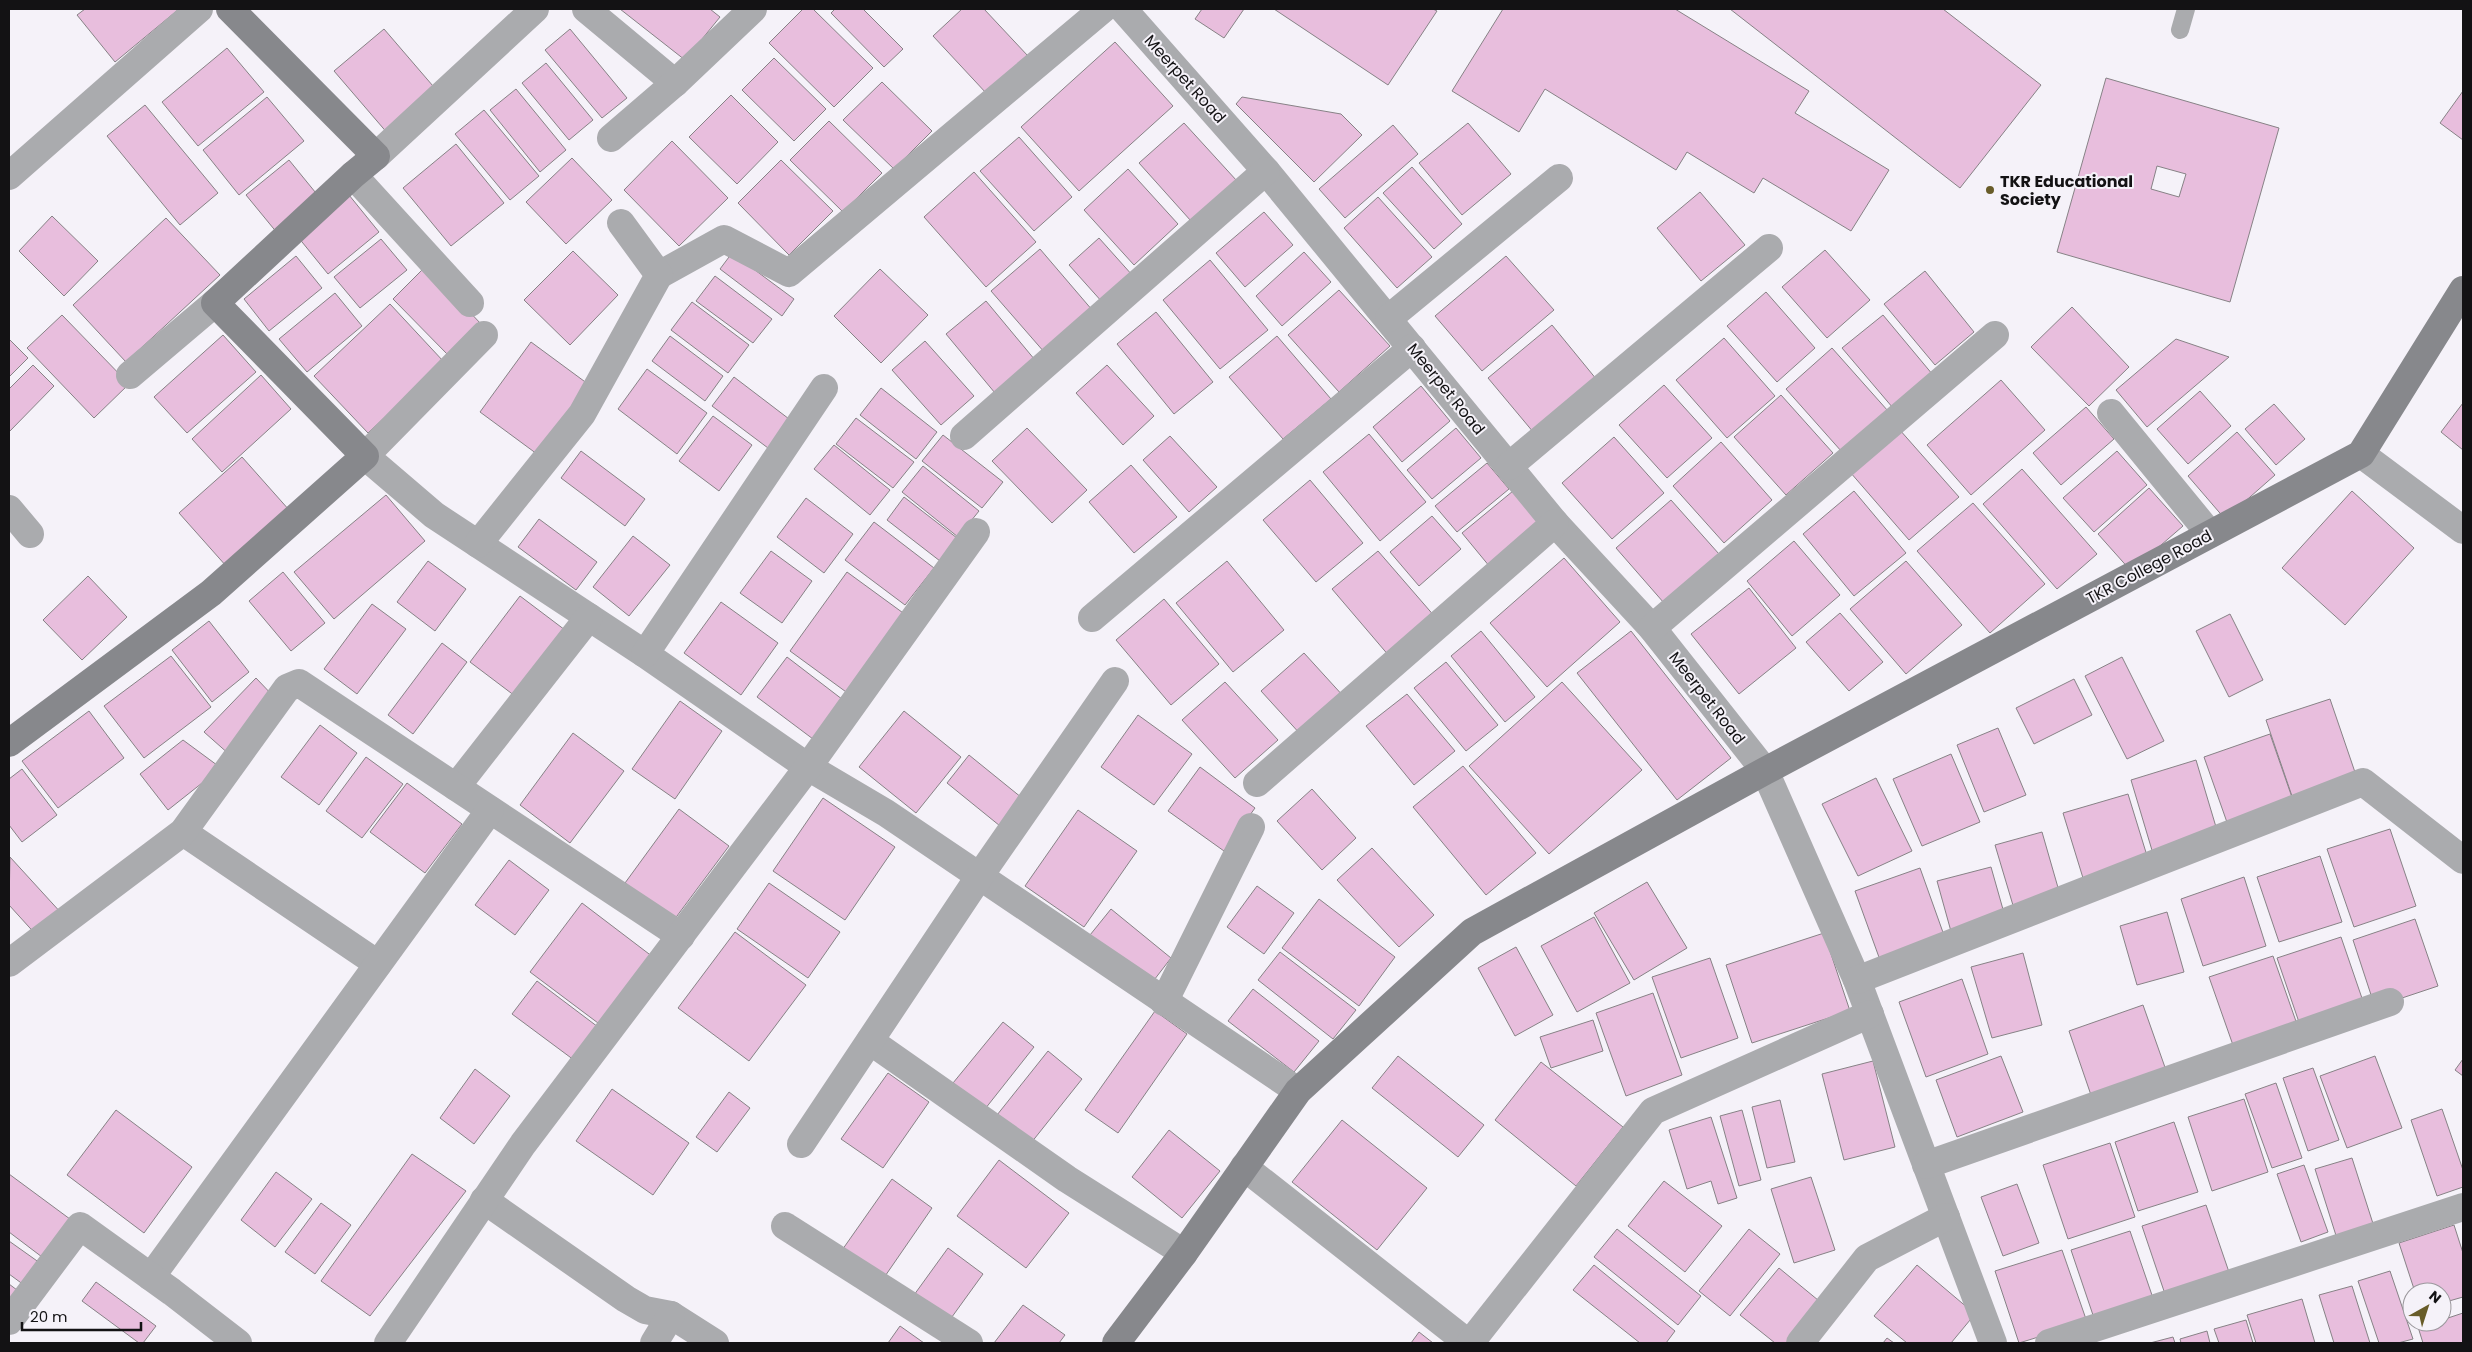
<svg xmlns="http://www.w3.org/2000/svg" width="2472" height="1352" font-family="Poppins,sans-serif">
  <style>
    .building { fill: #e8bedd; stroke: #878286; fill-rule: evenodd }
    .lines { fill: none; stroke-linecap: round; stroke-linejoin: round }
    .lane { stroke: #aaabae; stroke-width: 18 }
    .street { stroke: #aaabae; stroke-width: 28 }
    .secondary { stroke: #87888c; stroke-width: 28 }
    .poi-dot { fill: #685c29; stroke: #f5f2f9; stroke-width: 2 }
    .labels { text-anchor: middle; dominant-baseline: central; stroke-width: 4; stroke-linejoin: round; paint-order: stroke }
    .street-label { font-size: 16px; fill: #131214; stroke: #f5f2f9 }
    .poi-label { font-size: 16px; font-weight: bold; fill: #131214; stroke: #f5f2f9; text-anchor: start }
  </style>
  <rect width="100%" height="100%" fill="#f5f2f9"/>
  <g class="building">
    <polygon points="85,9 179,9 115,62 77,15"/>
    <polygon points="620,9 710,9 720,17 685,60"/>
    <polygon points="803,9 813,9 873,68 834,107 769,43"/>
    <polygon points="835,9 863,9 903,49 884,67 831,13"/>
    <polygon points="962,9 984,9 1028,56 987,94 933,36"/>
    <polygon points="1202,9 1244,9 1224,38 1195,19"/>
    <polygon points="1274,9 1433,9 1437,11 1388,85"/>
    <polygon points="1503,9 1675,9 1809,91 1795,113 1889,170 1851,231 1763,178 1754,193 1687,152 1676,170 1545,89 1519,132 1452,91"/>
    <polygon points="1730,9 1943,9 2041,85 1960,188"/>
    <polygon points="384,29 439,93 389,135 334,71"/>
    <polygon points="570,29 627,98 602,118 545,50"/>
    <polygon points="1115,42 1173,106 1079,191 1021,127"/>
    <polygon points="227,48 264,92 198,146 162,102"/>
    <polygon points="774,58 826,109 794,141 742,90"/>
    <polygon points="546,63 593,120 569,140 522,83"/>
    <path d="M2106,78L2279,128L2230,302L2057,252ZM2157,166L2186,174L2179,197L2151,189Z"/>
    <polygon points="882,82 932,131 894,169 843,120"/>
    <polygon points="516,89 566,150 540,172 490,110"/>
    <polygon points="2463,91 2463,140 2440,123"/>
    <polygon points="731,95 778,142 737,184 689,137"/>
    <polygon points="267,97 304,141 239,195 203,150"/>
    <polygon points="1242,97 1341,114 1362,135 1314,182 1236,104"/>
    <polygon points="145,105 218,193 180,225 107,136"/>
    <polygon points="484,110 539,176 510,200 455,134"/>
    <polygon points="829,121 882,173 843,212 790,160"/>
    <polygon points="1184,123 1237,181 1191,221 1139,163"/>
    <polygon points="1468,123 1511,174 1462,215 1419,163"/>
    <polygon points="1393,125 1418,154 1345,218 1319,189"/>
    <polygon points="1019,137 1072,197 1034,231 980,171"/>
    <polygon points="672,141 728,198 679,246 624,190"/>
    <polygon points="456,144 504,203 451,246 403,188"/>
    <polygon points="572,158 612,200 566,244 526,202"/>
    <polygon points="289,160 320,198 278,234 246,195"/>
    <polygon points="781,160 833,211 789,255 738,203"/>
    <polygon points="1412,167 1462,224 1434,249 1383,193"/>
    <polygon points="1128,169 1178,224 1134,265 1084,210"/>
    <polygon points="974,172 1036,242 986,287 924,217"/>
    <polygon points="1700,192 1745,245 1701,281 1657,228"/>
    <polygon points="349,195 379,232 328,274 298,237"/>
    <polygon points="1378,197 1432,257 1397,288 1344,228"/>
    <polygon points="1264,212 1293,245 1245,287 1216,253"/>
    <polygon points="52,216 98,261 64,296 19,251"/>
    <polygon points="166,218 220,275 126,362 73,305"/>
    <polygon points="1099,238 1133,276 1103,303 1069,265"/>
    <polygon points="381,239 407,270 360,308 334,277"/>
    <polygon points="1040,249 1093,311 1045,353 991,291"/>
    <polygon points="1825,250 1870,300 1827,338 1782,287"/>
    <polygon points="573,251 618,295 570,345 524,300"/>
    <polygon points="1304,252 1331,282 1282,326 1256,296"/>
    <polygon points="732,253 794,299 782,316 720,269"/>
    <polygon points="296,256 322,288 269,331 244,299"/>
    <polygon points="1506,256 1554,310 1482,371 1435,316"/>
    <polygon points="1210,260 1268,330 1220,369 1163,300"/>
    <polygon points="426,266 482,325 449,356 393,299"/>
    <polygon points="880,269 928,315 881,363 834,316"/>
    <polygon points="1925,271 1974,332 1935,365 1884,304"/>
    <polygon points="715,276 772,319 753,343 696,301"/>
    <polygon points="1339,290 1390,346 1339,392 1288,335"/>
    <polygon points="1766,292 1815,348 1777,382 1727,326"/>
    <polygon points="335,293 362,326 307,372 279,339"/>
    <polygon points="986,301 1035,360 995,393 946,334"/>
    <polygon points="692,302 749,345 728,373 671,330"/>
    <polygon points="390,304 444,362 368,433 314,376"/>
    <polygon points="2072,307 2129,367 2089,406 2031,347"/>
    <polygon points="1156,312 1213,382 1174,414 1117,344"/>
    <polygon points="62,315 129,384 94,418 27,348"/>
    <polygon points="1883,315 1933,375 1893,408 1842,348"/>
    <polygon points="1552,325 1597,380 1534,433 1488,378"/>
    <polygon points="223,335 256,372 187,433 154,397"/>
    <polygon points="670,336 723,376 705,401 652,361"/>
    <polygon points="1277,336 1331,399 1283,439 1229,377"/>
    <polygon points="1724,338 1775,396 1727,438 1676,380"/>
    <polygon points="9,339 28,358 9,377"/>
    <polygon points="2176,339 2229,357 2147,427 2116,390"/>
    <polygon points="925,341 974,396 941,425 892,370"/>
    <polygon points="531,342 588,384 537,454 480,412"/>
    <polygon points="1832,348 1888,411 1842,452 1786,389"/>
    <polygon points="33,365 54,386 9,432 9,389"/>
    <polygon points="1107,365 1154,416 1123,445 1076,393"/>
    <polygon points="647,369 707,413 677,454 618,409"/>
    <polygon points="261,375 291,409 222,472 192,439"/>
    <polygon points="734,377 793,422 772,451 712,406"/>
    <polygon points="2001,380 2045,430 1971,495 1927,445"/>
    <polygon points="1664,385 1712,438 1667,478 1619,425"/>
    <polygon points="1421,386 1450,421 1402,462 1373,427"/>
    <polygon points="881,388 937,432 916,459 860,415"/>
    <polygon points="2200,391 2231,426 2188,464 2157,429"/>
    <polygon points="1781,395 1833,453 1786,495 1734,437"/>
    <polygon points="2463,403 2463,450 2441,432"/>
    <polygon points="2274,404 2305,439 2276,465 2245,429"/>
    <polygon points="2086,407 2114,439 2061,485 2033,453"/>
    <polygon points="713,416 752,445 719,491 679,461"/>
    <polygon points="856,418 914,462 893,488 836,444"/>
    <polygon points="1027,428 1087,490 1052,523 992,461"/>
    <polygon points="1456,428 1481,458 1432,499 1407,470"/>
    <polygon points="1899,429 1959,497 1909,540 1850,472"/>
    <polygon points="2237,432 2275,475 2225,519 2188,476"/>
    <polygon points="1369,434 1426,502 1380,541 1323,472"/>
    <polygon points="943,435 1003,482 982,508 922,461"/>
    <polygon points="1170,436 1217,487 1189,512 1143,460"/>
    <polygon points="1614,437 1664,493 1612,539 1562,483"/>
    <polygon points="1721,442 1772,500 1724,543 1673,486"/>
    <polygon points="834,445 890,490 870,515 814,469"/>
    <polygon points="581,451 645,499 625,526 561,478"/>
    <polygon points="2117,451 2147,485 2094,532 2063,498"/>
    <polygon points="242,457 290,511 227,567 179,513"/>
    <polygon points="1487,463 1509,489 1457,532 1435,506"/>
    <polygon points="1131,465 1177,517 1134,553 1089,502"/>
    <polygon points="923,466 979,511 958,537 902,492"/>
    <polygon points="2022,469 2097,554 2057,589 1983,504"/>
    <polygon points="1310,480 1363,543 1316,582 1263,520"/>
    <polygon points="2149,488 2183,526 2131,571 2098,534"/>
    <polygon points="1513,491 1541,525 1490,567 1462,533"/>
    <polygon points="1854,491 1906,553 1854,596 1803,534"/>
    <polygon points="2352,491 2414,548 2345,625 2282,568"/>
    <polygon points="386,495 425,541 334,619 294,572"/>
    <polygon points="904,497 957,538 940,561 887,520"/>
    <polygon points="806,498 853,534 824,573 777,537"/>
    <polygon points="1671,500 1719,554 1664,603 1616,548"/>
    <polygon points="1973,503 2045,584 1990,633 1917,551"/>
    <polygon points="1432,516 1461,549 1419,586 1390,552"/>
    <polygon points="539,519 597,562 576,590 518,547"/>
    <polygon points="874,522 934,568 905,605 845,560"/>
    <polygon points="633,536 670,565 629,616 593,587"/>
    <polygon points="1794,541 1840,595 1792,636 1747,581"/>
    <polygon points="771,551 812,581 782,623 740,593"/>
    <polygon points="1378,551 1436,618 1390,657 1332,589"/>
    <polygon points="1564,558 1620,622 1547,687 1490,623"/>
    <polygon points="428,561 466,589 435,631 397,602"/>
    <polygon points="1227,561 1284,630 1233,672 1176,603"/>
    <polygon points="1906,561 1962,625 1906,674 1850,609"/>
    <polygon points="283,572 325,623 291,651 249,601"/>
    <polygon points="847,572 910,618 853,697 790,651"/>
    <polygon points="88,576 127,617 82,660 43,620"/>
    <polygon points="1749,588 1796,648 1739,694 1691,634"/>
    <polygon points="520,596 565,630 515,696 470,662"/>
    <polygon points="1164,599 1219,664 1171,705 1116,640"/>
    <polygon points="721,602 778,643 741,695 684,653"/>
    <polygon points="372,604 406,629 357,694 324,669"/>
    <polygon points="1840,613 1883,662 1849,691 1806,642"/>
    <polygon points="2230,614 2263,680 2229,697 2196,631"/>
    <polygon points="209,621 249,672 212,702 172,650"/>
    <polygon points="1481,631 1535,697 1505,722 1451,656"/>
    <polygon points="1631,631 1731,758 1677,800 1577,673"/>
    <polygon points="442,643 467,662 413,734 388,715"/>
    <polygon points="1304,653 1345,698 1302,736 1261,691"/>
    <polygon points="171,656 211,707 144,758 104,706"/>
    <polygon points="787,657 851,706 821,745 757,697"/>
    <polygon points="2122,657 2164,741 2127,759 2085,676"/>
    <polygon points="1446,662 1498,725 1466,751 1414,688"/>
    <polygon points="256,678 276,699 230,755 204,732"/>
    <polygon points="2074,679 2092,715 2034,744 2016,708"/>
    <polygon points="1225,682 1278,740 1235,778 1182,720"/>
    <polygon points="1562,682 1642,770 1549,854 1469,766"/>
    <polygon points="1407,694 1455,751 1414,785 1366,726"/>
    <polygon points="2330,699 2358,781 2294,802 2266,720"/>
    <polygon points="680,701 722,731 675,799 632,769"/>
    <polygon points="89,711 124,758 58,808 22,761"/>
    <polygon points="904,711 961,757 916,813 859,767"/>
    <polygon points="1138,715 1192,754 1154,805 1101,767"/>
    <polygon points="320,725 357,753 319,805 281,777"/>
    <polygon points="1998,728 2026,795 1984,812 1957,745"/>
    <polygon points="573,733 624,771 570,843 520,805"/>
    <polygon points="2270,734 2295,806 2229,828 2204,757"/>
    <polygon points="183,740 221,768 168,810 140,774"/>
    <polygon points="1951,754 1980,822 1922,846 1893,779"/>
    <polygon points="969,755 1027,802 1005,830 947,783"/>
    <polygon points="366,757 403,784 362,838 326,811"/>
    <polygon points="2196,760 2219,837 2154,857 2131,780"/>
    <polygon points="1463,766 1536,853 1486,895 1413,807"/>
    <polygon points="1200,767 1255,808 1224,851 1168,811"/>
    <polygon points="22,769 57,815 22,842 9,825 9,779"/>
    <polygon points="1876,778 1912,851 1858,876 1822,804"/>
    <polygon points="407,783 462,824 425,873 370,832"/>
    <polygon points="1312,789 1356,838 1322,870 1277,821"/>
    <polygon points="2128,794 2148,859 2083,878 2063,813"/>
    <polygon points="823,798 895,847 845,920 773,871"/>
    <polygon points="679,809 729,846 674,920 625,883"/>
    <polygon points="1078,810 1137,851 1084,927 1025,886"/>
    <polygon points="2390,829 2416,906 2354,927 2327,849"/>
    <polygon points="2042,832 2061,898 2015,912 1995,845"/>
    <polygon points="1372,848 1434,915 1399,947 1337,880"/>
    <polygon points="2320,856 2342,922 2279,942 2257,877"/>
    <polygon points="10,857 63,915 39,938 9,905"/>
    <polygon points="509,860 549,890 515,935 475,905"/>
    <polygon points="1991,867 2006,920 1952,935 1937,881"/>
    <polygon points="1920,868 1945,938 1880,960 1855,891"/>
    <polygon points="2244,877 2266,946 2203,966 2181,899"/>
    <polygon points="1647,882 1687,948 1634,980 1594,913"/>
    <polygon points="769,883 840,932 808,978 737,929"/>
    <polygon points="1257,886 1294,913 1264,954 1227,927"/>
    <polygon points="1319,899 1395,957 1359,1006 1282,948"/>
    <polygon points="582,903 653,957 602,1026 530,972"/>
    <polygon points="1111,909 1171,958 1151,984 1090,935"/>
    <polygon points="2167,912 2184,972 2137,985 2120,926"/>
    <polygon points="1594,917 1630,983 1577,1012 1541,946"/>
    <polygon points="2415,919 2438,986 2375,1007 2353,940"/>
    <polygon points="735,932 806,985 749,1061 678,1008"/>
    <polygon points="1824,933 1850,1011 1752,1043 1726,965"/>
    <polygon points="2341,937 2365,1007 2301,1028 2277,958"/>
    <polygon points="1516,947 1553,1015 1515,1036 1478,968"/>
    <polygon points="1280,952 1356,1010 1333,1039 1258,980"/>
    <polygon points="2023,953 2042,1025 1992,1038 1971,967"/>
    <polygon points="2273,956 2298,1027 2234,1048 2209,977"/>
    <polygon points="1710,958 1738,1038 1681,1058 1652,977"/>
    <polygon points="1962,979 1988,1054 1926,1077 1899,1002"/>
    <polygon points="537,981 606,1033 582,1066 512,1014"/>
    <polygon points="1253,989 1319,1041 1294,1072 1228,1021"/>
    <polygon points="1653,993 1682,1075 1626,1096 1596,1013"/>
    <polygon points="2143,1005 2167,1073 2092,1098 2069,1031"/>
    <polygon points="1155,1011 1187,1034 1118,1133 1085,1110"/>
    <polygon points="1593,1020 1603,1051 1551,1068 1540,1037"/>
    <polygon points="1003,1022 1034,1047 985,1109 953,1083"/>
    <polygon points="1048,1051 1082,1079 1031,1143 997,1115"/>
    <polygon points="1398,1056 1484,1125 1458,1157 1372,1088"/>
    <polygon points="2001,1056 2023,1112 1957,1137 1936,1080"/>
    <polygon points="2375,1056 2402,1128 2347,1148 2320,1076"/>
    <polygon points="2463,1059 2463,1076 2455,1070"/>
    <polygon points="1873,1061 1895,1147 1844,1160 1822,1074"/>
    <polygon points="1541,1062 1623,1127 1576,1186 1495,1120"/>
    <polygon points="2313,1068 2339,1140 2308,1151 2283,1078"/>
    <polygon points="475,1069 510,1096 474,1144 440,1118"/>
    <polygon points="888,1073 929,1102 883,1168 841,1139"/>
    <polygon points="2276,1083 2302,1158 2272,1168 2245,1094"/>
    <polygon points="612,1089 689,1143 653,1195 576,1141"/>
    <polygon points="729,1092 750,1108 717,1152 696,1137"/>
    <polygon points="2244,1099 2268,1172 2212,1191 2188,1117"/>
    <polygon points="1780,1100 1795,1162 1767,1168 1752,1107"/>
    <polygon points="2442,1109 2463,1170 2463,1187 2437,1196 2411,1120"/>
    <polygon points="116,1110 192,1167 144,1233 67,1175"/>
    <polygon points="1742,1110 1761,1180 1739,1186 1720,1116"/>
    <polygon points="1711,1117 1737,1198 1718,1204 1711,1181 1687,1189 1669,1130"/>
    <polygon points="1342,1120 1427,1188 1377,1250 1292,1182"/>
    <polygon points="2174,1122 2198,1192 2138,1211 2115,1142"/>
    <polygon points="1169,1130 1220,1171 1182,1218 1132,1177"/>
    <polygon points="2110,1143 2135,1217 2068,1239 2043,1165"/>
    <polygon points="412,1154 466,1191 370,1316 321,1281"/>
    <polygon points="2352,1158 2376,1233 2339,1245 2315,1169"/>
    <polygon points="999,1160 1069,1213 1026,1268 957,1216"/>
    <polygon points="2304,1165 2328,1232 2301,1242 2277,1174"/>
    <polygon points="276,1172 312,1199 275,1247 241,1220"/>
    <polygon points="9,1174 74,1222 46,1260 9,1232"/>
    <polygon points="1811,1177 1835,1250 1794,1263 1771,1189"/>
    <polygon points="892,1179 932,1208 881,1282 840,1253"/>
    <polygon points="1664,1181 1722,1226 1685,1272 1628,1226"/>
    <polygon points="2017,1184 2039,1243 2003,1256 1981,1197"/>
    <polygon points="321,1203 351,1225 315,1274 285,1252"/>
    <polygon points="2206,1205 2230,1275 2166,1297 2142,1226"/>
    <polygon points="2454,1225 2463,1253 2463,1297 2442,1303 2442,1292 2415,1292 2399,1243"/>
    <polygon points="1617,1229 1701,1296 1678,1325 1594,1257"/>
    <polygon points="1749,1229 1780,1254 1730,1316 1699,1291"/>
    <polygon points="2130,1231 2154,1301 2095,1321 2071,1250"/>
    <polygon points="9,1241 40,1263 24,1285 9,1274"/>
    <polygon points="948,1248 983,1274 949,1321 914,1295"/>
    <polygon points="2062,1250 2087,1322 2019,1343 1995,1271"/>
    <polygon points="1594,1265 1675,1331 1666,1343 1640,1343 1573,1290"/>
    <polygon points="1917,1265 1975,1314 1951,1343 1907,1343 1874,1316"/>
    <polygon points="1779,1268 1824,1305 1793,1343 1775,1343 1740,1315"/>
    <polygon points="2390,1271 2413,1339 2398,1343 2379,1343 2358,1281"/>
    <polygon points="96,1282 156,1326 143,1343 139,1343 82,1301"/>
    <polygon points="9,1284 21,1293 9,1311"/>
    <polygon points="2352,1286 2370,1343 2334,1343 2319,1295"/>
    <polygon points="2302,1299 2315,1343 2256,1343 2247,1315"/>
    <polygon points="1023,1305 1065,1335 1059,1343 994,1343"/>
    <polygon points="2463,1313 2463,1343 2423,1343 2418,1327 2442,1322 2442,1320"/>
    <polygon points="2246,1320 2253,1343 2219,1343 2214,1329"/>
    <polygon points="900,1326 924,1343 888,1343"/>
    <polygon points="2207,1331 2210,1343 2181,1343 2180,1339"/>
    <polygon points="1419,1332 1433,1343 1411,1343"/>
    <polygon points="2173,1337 2175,1343 2150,1343"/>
    <polygon points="1887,1338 1894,1343 1883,1343"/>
  </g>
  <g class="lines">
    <polyline class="lane" points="2180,30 2186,9"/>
    <g class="street">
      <polyline points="586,9 675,83"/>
      <polyline points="1123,9 1266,171 1555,523 1652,628 1765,771 1857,980 1993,1343"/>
      <polyline points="611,138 675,83 753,9"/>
      <polyline points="376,156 535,9"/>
      <polyline points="353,175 470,303"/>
      <polyline points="9,176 199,9"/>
      <polyline points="659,275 724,239 789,273 1103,9"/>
      <polyline points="1389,318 1559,178"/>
      <polyline points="484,335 365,456 434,515 645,654 808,767 886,813 1298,1091"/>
      <polyline points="130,375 215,303"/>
      <polyline points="2111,413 2210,534"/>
      <polyline points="964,436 1266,171"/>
      <polyline points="2361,454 2463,530"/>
      <polyline points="1509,466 1769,248"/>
      <polyline points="9,509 30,534"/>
      <polyline points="478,544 582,414 659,275 621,223"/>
      <polyline points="1092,618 1412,348"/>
      <polyline points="1652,628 1995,335"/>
      <polyline points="645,654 824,388"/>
      <polyline points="1257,783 1555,523"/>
      <polyline points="456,787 589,617"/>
      <polyline points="183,832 378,964"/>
      <polyline points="9,963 183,832 287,688 299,683 681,936"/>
      <polyline points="1857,980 2363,782 2463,860"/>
      <polyline points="1164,1002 1251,827"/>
      <polyline points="870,1041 1067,1179 1184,1253"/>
      <polyline points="801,1144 979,877 1115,681"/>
      <polyline points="1926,1165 2390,1002"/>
      <polyline points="1244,1167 1468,1343"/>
      <polyline points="484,1200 626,1299 645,1310 671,1315 715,1343"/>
      <polyline points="785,1226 969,1343"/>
      <polyline points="151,1277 490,810"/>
      <polyline points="9,1321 80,1226 172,1292 238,1343"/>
      <polyline points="388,1343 523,1144 808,767 976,532"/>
      <polyline points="654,1343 671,1315"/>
      <polyline points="1470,1343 1653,1111 1870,1014"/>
      <polyline points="1800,1343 1867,1258 1946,1217"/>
      <polyline points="2049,1343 2463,1207"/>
    </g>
    <g class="secondary">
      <polyline points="9,743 211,593 365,456 215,303 353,175 376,156 230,9"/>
      <polyline points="1116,1343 1184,1253 1298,1091 1472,932 1765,771 2361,454 2463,290"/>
    </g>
  </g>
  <circle class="poi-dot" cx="1990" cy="190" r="5"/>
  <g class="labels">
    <g class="street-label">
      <text transform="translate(1185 79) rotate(48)">Meerpet Road</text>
      <text transform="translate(1446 389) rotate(51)">Meerpet Road</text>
      <text transform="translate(2149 567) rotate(-28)">TKR College Road</text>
      <text transform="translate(1707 698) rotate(52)">Meerpet Road</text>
    </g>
    <g class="poi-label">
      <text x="2000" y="181">TKR Educational<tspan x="2000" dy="18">Society</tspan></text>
    </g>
  </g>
  <rect width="2472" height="1352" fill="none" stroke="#131214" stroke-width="20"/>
  <g transform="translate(2427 1307) rotate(39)"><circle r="24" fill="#f5f2f9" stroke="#9b989d"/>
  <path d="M0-4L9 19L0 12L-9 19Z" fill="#685c29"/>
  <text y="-8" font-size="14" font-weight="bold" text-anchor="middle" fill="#131214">N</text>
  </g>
  <path d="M22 1322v8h119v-8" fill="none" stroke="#131214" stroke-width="2.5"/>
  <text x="30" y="1322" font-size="15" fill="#131214" stroke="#f5f2f9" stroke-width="4" paint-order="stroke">20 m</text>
</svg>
